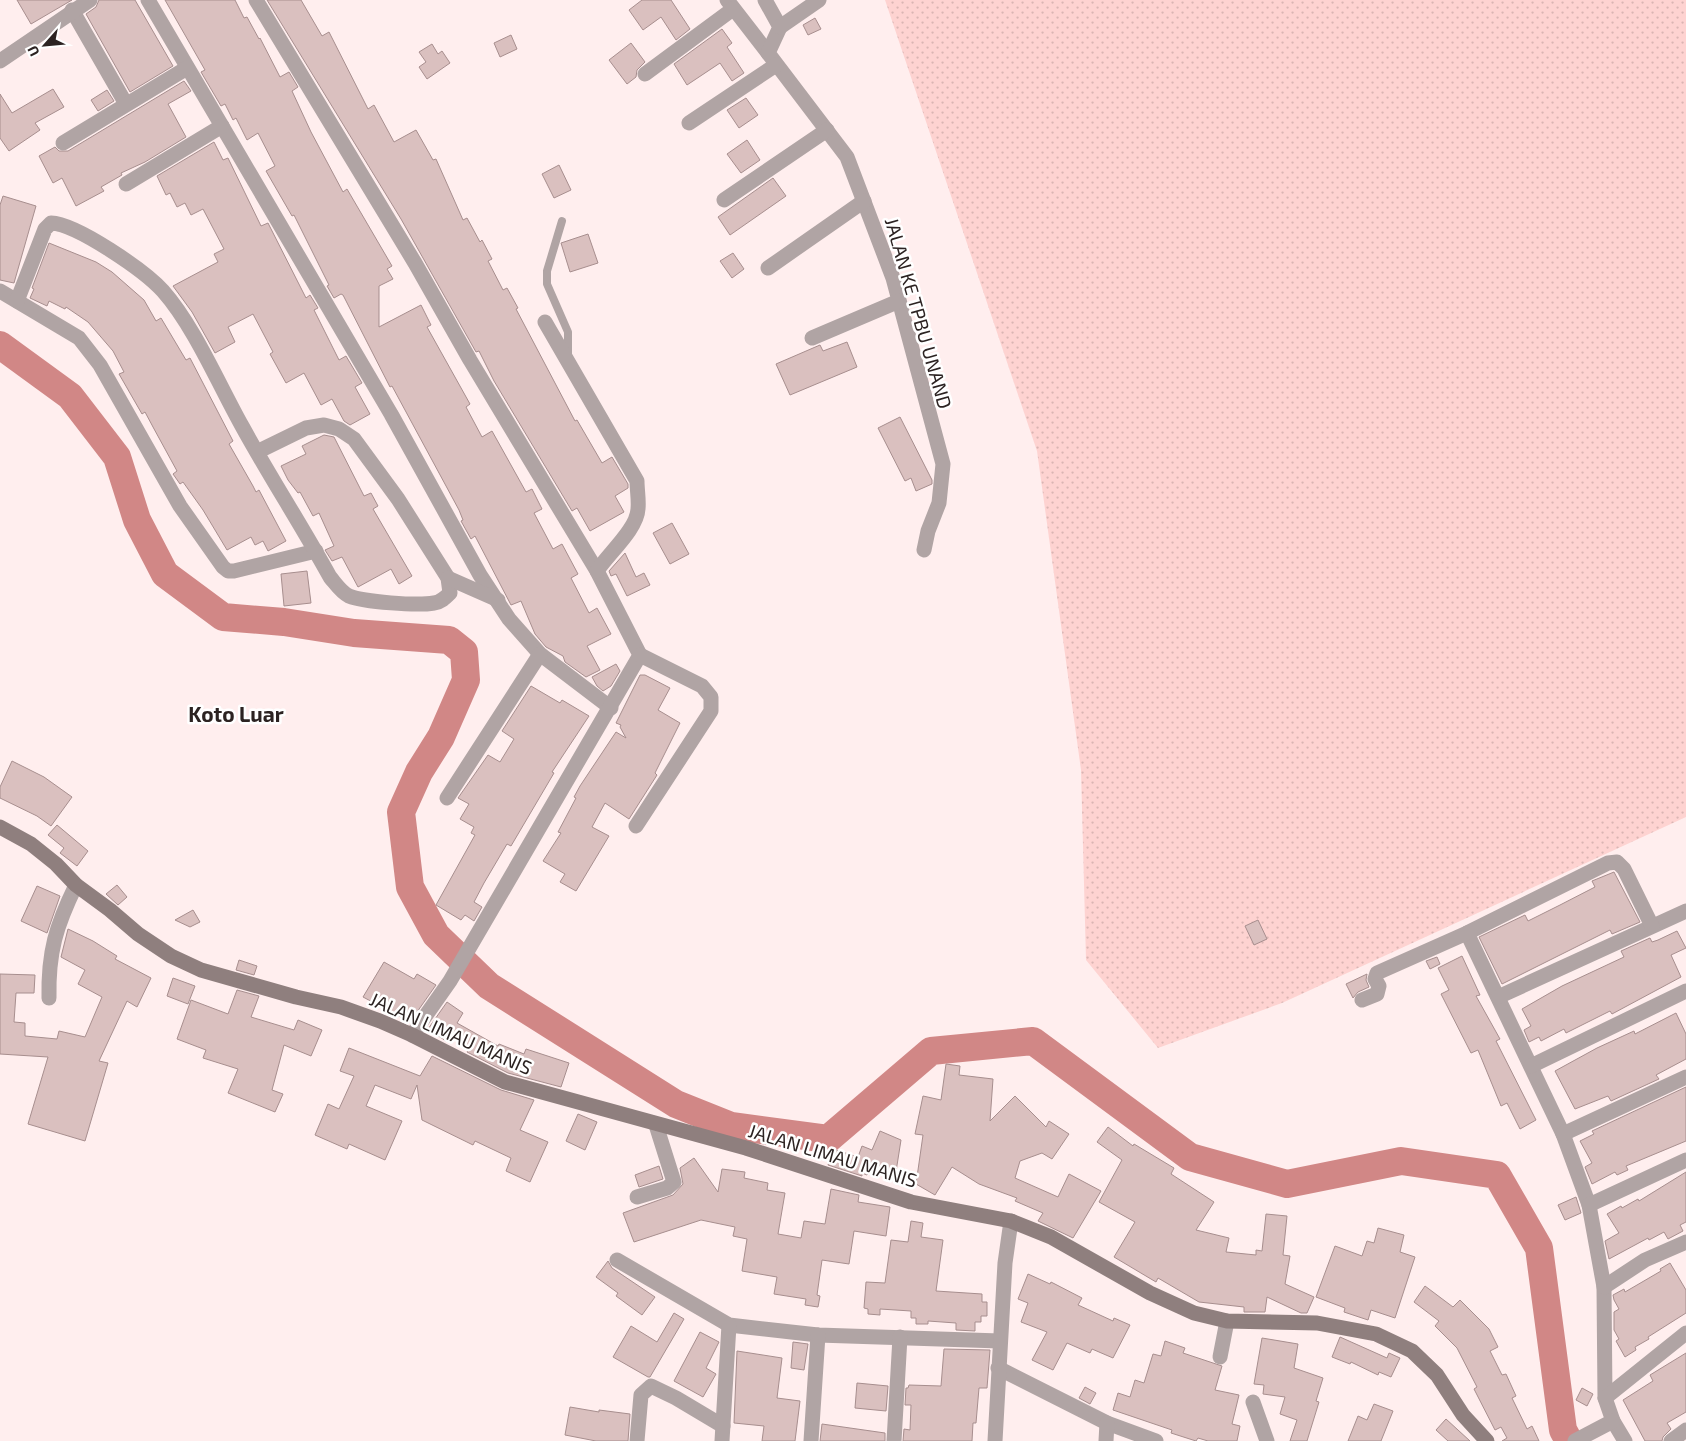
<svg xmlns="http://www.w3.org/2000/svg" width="1686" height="1441" font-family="'Exo 2',sans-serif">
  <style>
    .grass { fill: url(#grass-dots) }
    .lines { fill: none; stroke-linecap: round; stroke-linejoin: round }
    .river { stroke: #d18786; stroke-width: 28 }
    .building { fill: #dac0bf; stroke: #a78e8e }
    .lane { stroke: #b0a4a4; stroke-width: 8 }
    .street { stroke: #b0a4a4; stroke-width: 15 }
    .secondary { stroke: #8f7f7e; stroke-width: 15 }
    .labels { text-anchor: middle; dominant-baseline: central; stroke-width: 5; stroke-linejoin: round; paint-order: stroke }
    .street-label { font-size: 19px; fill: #2c2322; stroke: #fff }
    .quarter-label { font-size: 21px; font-weight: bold; fill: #2c2322; stroke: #fff }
  </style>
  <defs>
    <pattern id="grass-dots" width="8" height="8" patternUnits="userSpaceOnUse" patternTransform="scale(1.25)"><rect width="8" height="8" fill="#fed3d1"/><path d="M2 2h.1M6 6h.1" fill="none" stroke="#dab5b3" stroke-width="1.8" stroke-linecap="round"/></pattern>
  </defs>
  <rect width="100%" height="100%" fill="#fee"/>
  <polygon class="grass" points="885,0 1686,0 1686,817 1282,1003 1158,1048 1086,960 1081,770 1037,451"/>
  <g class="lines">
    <polyline class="river" points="0,345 70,396 117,457 137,520 165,574 223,617 284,622 354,633 449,640 464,652 466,680 441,737 419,772 401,812 410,887 436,935 489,986 676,1104 731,1126 828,1139 931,1051 1033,1041 1190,1157 1287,1184 1401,1161 1497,1175 1539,1248 1563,1430 1569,1441"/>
  </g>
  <g class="building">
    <polygon points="17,0 72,0 31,24"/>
    <polygon points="99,0 135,0 173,66 130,92 86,14 96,7"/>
    <polygon points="165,0 235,0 244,18 247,17 259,39 260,38 280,77 289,72 298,87 292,91 311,132 343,192 347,189 392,266 387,269 393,279 379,286 379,327 421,305 431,325 427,327 470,404 466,407 482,437 492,431 526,492 532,489 542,509 534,513 553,549 562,544 578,574 571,578 589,613 597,608 611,634 587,646 600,670 586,677 565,662 563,656 546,647 535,634 521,601 511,605 475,536 471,539 461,521 463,520 459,510 392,386 390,387 343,295 341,294 334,298 327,286 329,285 294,215 292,216 266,171 275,166 258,133 247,140 236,118 233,120 225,104 221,106 201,72 205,70"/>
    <polygon points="267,0 301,0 322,36 329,32 368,109 374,105 394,142 416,130 433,160 436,159 463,220 467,218 480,242 482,240 492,259 488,261 503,290 507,288 518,308 516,309 575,421 577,420 602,463 612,457 628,484 628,488 615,496 624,512 590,531 577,508 572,511 494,381 479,351 476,352 401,219"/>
    <polygon points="642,0 671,0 690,29 676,40 661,17 643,30 629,10"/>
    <polygon points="815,18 821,29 808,35 803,25"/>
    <polygon points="722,29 732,43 727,47 744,73 732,81 720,63 687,85 674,64"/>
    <polygon points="511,35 517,49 500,57 494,43"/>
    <polygon points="631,43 645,62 637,70 636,77 627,84 609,60"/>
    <polygon points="432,44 438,54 442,51 450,63 427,79 419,67 426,62 419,52"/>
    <polygon points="184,81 191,91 168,104 186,137 145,162 121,173 122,175 101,187 104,191 76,206 62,178 53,183 39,156 55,147 59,151 68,151"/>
    <polygon points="53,89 64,107 35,123 40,130 9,151 0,138 0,94 12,113"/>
    <polygon points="107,90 114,101 98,111 91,100"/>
    <polygon points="746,98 758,115 739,128 727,110"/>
    <polygon points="747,140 760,160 741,173 727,154"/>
    <polygon points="214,142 223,160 228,158 261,226 268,223 306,298 310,295 318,308 314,310 339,360 346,356 362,383 355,387 370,414 350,425 344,421 332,399 321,405 304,373 286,383 270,354 273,352 253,314 228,327 235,342 215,353 192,312 173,286 218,262 214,254 224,249 203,209 191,215 185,203 177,207 170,193 166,195 157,176"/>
    <polygon points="559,165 571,190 554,198 542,174"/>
    <polygon points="773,178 786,196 730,235 718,217"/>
    <polygon points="3,196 36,206 14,283 0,280 0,205"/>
    <polygon points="588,234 598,263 570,272 561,243"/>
    <polygon points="49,243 96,262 112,272 144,300 156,321 161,318 186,360 190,358 233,441 229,444 253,486 256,492 259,490 286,541 268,551 263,541 255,545 251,537 227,550 203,510 183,482 180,484 173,474 177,471 153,427 145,412 142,414 119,374 124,372 113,351 88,322 66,307 65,309 49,301 47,306 30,298 34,289 32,288"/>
    <polygon points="733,253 744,269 732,278 720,261"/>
    <polygon points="847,342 857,367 790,395 776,364 820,345 823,351"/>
    <polygon points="900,417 932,480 932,484 916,491 911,478 905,481 878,428"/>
    <polygon points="324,435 334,437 364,496 371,493 378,506 373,509 412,576 399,584 391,569 358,587 342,557 332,561 325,550 334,546 319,513 313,516 300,492 298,493 288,480 281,466 306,454 302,446"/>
    <polygon points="672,523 689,554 670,564 653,533"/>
    <polygon points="625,553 636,577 644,573 650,585 627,596 616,574 611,576 609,571"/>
    <polygon points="307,571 311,603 284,606 281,574"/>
    <polygon points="616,664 620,671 611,686 603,691 597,686 592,677"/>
    <polygon points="640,675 645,675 670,688 658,710 680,723 655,773 657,775 629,819 605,803 592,827 609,836 576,891 560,882 565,874 543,861 561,833 558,832 576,798 574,797 580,786 616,732 626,738 620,727 621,725 616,723"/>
    <polygon points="531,686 560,703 562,700 589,716 552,772 554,773 511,846 507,844 484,883 474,902 482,907 474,921 465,915 461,920 436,905 475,835 471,833 474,827 460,819 469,804 458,798 488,755 500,762 514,739 502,731"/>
    <polygon points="12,761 44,777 72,797 51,826 37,816 0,798 0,787"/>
    <polygon points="57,825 88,851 77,866 60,853 64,848 48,835"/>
    <polygon points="1614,872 1640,922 1612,934 1610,930 1502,984 1479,937 1525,915 1528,921 1560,905 1595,887 1592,881"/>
    <polygon points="117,885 127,897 118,905 106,894"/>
    <polygon points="37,886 60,896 47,933 21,921"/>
    <polygon points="193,910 200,922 190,927 175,920"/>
    <polygon points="1258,920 1267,939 1254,945 1245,926"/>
    <polygon points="68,929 93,941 117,956 115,959 151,978 137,1007 127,1001 99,1061 108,1063 85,1141 28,1124 48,1057 0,1054 0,974 35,975 34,993 16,993 14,1022 25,1023 25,1036 57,1039 59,1031 85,1037 102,997 78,984 85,970 61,957"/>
    <polygon points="1677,931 1686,948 1671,955 1681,977 1612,1014 1610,1011 1566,1033 1564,1029 1541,1041 1539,1037 1529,1042 1524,1030 1531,1026 1522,1009 1562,986 1624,957 1621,951 1650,938 1652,942 1658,940"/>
    <polygon points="1462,956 1480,995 1476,996 1500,1039 1496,1041 1536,1120 1520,1129 1507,1103 1501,1106 1478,1050 1471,1053 1441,994 1449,990 1438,968"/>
    <polygon points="1437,957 1440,964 1430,969 1426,961"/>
    <polygon points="239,960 257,966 254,975 236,970"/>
    <polygon points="384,962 414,979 417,974 436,985 410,1022 363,997"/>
    <polygon points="1367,974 1366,980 1369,987 1358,992 1353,998 1346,984"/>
    <polygon points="173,978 195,986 188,1004 167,996"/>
    <polygon points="237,990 259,996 251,1017 294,1030 298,1020 322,1030 311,1056 284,1045 272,1090 283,1094 275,1112 228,1093 238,1069 203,1058 206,1050 177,1039 191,1000 228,1014"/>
    <polygon points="447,1002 463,1013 457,1023 498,1046 499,1044 524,1054 526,1049 569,1063 561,1087 508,1073 467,1052 469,1049 449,1036 446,1041 428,1029"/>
    <polygon points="1676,1013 1686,1034 1686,1059 1656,1075 1659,1079 1611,1101 1608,1096 1575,1109 1555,1071 1597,1048 1634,1031 1635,1034"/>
    <polygon points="349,1048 420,1076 432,1056 501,1090 534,1100 520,1130 548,1142 530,1182 506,1171 511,1158 475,1141 473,1145 422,1120 417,1085 411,1099 375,1085 366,1106 402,1121 385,1160 349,1144 347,1149 315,1135 328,1104 339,1109 354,1076 340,1071"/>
    <polygon points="946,1064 960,1066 959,1075 993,1079 990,1121 1015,1096 1046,1127 1049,1121 1069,1134 1052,1159 1042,1153 1020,1161 1015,1178 1058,1197 1069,1174 1101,1191 1073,1238 1038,1221 1043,1213 1015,1201 1017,1198 979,1184 952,1167 935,1195 916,1184 923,1135 915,1134 923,1096 941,1100"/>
    <polygon points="1686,1087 1686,1141 1626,1166 1628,1170 1617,1175 1615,1172 1592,1184 1585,1167 1592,1163 1580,1141 1594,1134 1592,1131"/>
    <polygon points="578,1114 597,1122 585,1150 566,1141"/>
    <polygon points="1108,1127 1133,1146 1134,1144 1174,1168 1171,1174 1214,1202 1196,1230 1229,1238 1226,1252 1256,1255 1256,1250 1262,1251 1266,1214 1287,1216 1283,1255 1290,1256 1285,1284 1314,1297 1307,1313 1301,1313 1267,1297 1265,1312 1244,1312 1244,1307 1199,1302 1158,1278 1156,1282 1114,1257 1135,1222 1099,1202 1122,1160 1097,1142"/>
    <polygon points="880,1131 901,1140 895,1178 870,1168 867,1175 862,1173 862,1176 828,1165 833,1149 858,1157 862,1146 872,1150"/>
    <polygon points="694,1158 718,1192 722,1169 745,1172 744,1178 768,1183 767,1190 785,1193 778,1234 801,1238 804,1221 825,1224 831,1189 859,1195 858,1202 890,1207 886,1236 854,1231 849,1264 822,1260 817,1295 820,1296 818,1307 805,1305 806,1299 774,1294 777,1277 742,1271 747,1239 733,1236 735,1227 701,1220 634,1242 623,1213 673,1195 683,1184 680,1168"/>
    <polygon points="659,1166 663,1179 639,1187 635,1175"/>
    <polygon points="1686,1172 1686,1222 1680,1225 1683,1231 1668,1239 1664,1232 1649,1240 1648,1238 1609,1259 1605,1241 1619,1233 1607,1214 1621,1206 1622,1208 1638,1199 1639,1201"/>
    <polygon points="1576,1197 1581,1213 1565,1220 1558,1205"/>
    <polygon points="911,1221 923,1223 921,1237 943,1240 936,1291 982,1294 982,1302 987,1302 987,1316 981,1316 981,1322 975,1322 975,1331 956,1330 956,1323 928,1321 928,1324 916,1324 916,1318 911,1318 911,1311 880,1309 880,1315 868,1314 868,1309 864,1308 866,1282 885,1283 891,1240 908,1242"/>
    <polygon points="1378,1228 1404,1235 1400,1252 1415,1257 1395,1318 1371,1310 1368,1320 1344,1312 1345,1308 1316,1297 1335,1246 1362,1256 1367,1241 1374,1243"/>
    <polygon points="608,1261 612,1268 655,1297 642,1315 616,1296 618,1293 596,1277"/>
    <polygon points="1670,1263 1686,1290 1686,1313 1648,1337 1649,1339 1635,1347 1636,1350 1625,1357 1616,1341 1619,1339 1614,1330 1614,1312 1619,1309 1614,1300 1613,1295 1624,1289 1625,1292 1661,1271 1660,1269"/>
    <polygon points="1028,1274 1050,1284 1051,1282 1082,1298 1078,1305 1113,1321 1114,1318 1130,1325 1113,1358 1092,1349 1090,1353 1067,1343 1053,1370 1032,1360 1047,1332 1021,1322 1028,1303 1018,1299"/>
    <polygon points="1425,1286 1453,1307 1460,1300 1489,1329 1498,1347 1490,1351 1502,1375 1506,1374 1516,1396 1512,1398 1527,1429 1532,1426 1539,1441 1502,1441 1507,1438 1501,1427 1495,1430 1474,1389 1477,1387 1457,1348 1435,1326 1439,1321 1414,1302"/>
    <polygon points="674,1313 684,1319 650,1377 648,1377 613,1357 631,1326 657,1342"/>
    <polygon points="700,1332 719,1342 706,1368 716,1374 703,1397 674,1381"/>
    <polygon points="1340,1337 1387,1358 1389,1353 1400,1358 1391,1377 1379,1372 1378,1375 1351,1362 1350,1364 1332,1357"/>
    <polygon points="1262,1338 1298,1344 1294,1368 1323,1378 1316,1401 1319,1402 1307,1441 1290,1441 1297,1420 1280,1414 1285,1397 1263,1394 1264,1385 1254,1384"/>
    <polygon points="1165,1341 1185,1348 1183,1353 1222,1366 1215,1390 1239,1395 1232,1424 1240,1426 1237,1441 1208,1441 1198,1438 1196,1441 1171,1433 1172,1430 1113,1410 1118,1393 1130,1397 1135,1380 1144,1383 1153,1354 1161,1356"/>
    <polygon points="793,1342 808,1344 804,1370 791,1368"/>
    <polygon points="944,1349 990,1350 987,1388 979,1388 976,1423 973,1423 972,1441 903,1441 904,1429 910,1430 911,1405 905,1405 906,1388 908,1388 909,1385 941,1386"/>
    <polygon points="737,1351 782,1358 777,1398 800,1401 795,1441 762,1441 764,1426 734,1423"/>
    <polygon points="1686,1353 1686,1412 1667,1423 1671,1429 1663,1437 1662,1441 1645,1441 1623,1400 1653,1381 1650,1375"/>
    <polygon points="857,1383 888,1386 886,1411 855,1408"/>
    <polygon points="1085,1387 1096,1393 1090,1404 1079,1398"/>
    <polygon points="1582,1388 1593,1394 1587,1406 1576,1400"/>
    <polygon points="1374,1404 1393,1411 1381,1441 1348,1441 1358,1416 1367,1420"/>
    <polygon points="570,1407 599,1412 599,1410 630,1414 628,1441 596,1441 565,1435"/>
    <polygon points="1446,1419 1470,1441 1448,1441 1436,1430"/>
    <polygon points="822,1424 885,1433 885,1441 820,1441"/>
  </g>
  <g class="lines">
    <polyline class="lane" points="562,221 547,271 547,284 568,332 568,356"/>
    <g class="street">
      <polyline points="148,0 391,414 480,575 509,619 540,654 611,708"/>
      <polyline points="256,0 415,263 470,360 597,571 640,655 450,981 412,1035"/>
      <polyline points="727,0 768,53"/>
      <polyline points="765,0 780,27 768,53 847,157 893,278 943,464 939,503 928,531 924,550"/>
      <polyline points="72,10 126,104"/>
      <polyline points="780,27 819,0"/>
      <polyline points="0,61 90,0"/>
      <polyline points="645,74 733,9"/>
      <polyline points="689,123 776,65"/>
      <polyline points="63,143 187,68"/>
      <polyline points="126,184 222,126"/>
      <polyline points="724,200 827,130"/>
      <polyline points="768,268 864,201"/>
      <polyline points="0,291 79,338 100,365 180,506 223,567 228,571 234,571 316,551"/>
      <path d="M17,301L45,229L51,223C77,224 145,271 163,291C194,326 219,385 242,426C270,477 302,526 330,577C336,584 341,592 349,596C364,602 417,606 434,603C441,602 445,598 450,593L448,578L398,499L354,439L339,429L324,425L306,428L257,452"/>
      <path d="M545,322L637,481C637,490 639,500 638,509C637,529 609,553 597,571"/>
      <polyline points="812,338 899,301"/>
      <polyline points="448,578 498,600"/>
      <polyline points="447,798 540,654"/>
      <polyline points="636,826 711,711 711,697 702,686 640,655"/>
      <polyline points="1467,933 1563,1134 1589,1205 1604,1287 1605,1398 1613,1421 1625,1441"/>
      <polyline points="1498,997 1686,911"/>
      <path d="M49,998C48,952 56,926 76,885"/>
      <polyline points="1362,1000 1377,994 1379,986 1375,979 1377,973 1467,933 1608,863 1617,862 1624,869 1652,926"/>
      <polyline points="1531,1066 1686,991"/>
      <polyline points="1563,1134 1686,1077"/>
      <polyline points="637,1197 667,1188 674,1182 656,1125"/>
      <polyline points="1589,1205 1686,1160"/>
      <polyline points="617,1260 729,1325 818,1335 1000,1341"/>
      <polyline points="1604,1287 1645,1260 1686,1242"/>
      <polyline points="1220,1357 1227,1321"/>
      <polyline points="998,1368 1107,1423 1156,1441"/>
      <polyline points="1605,1398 1686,1333"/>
      <polyline points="1253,1402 1267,1441"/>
      <polyline points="637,1441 641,1395 651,1386 676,1398 723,1426"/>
      <polyline points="722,1441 729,1325"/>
      <polyline points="811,1441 818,1335"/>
      <polyline points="894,1441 900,1337"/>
      <polyline points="995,1441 1005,1263 1011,1221"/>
      <polyline points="1106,1441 1107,1423"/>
      <polyline points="1575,1441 1613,1421"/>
      <polyline points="1671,1441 1686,1430"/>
    </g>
    <polyline class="secondary" points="0,827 31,844 56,864 76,885 110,910 138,934 171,956 201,970 296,997 341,1007 380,1021 412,1035 505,1082 746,1148 911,1202 1011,1221 1051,1237 1150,1293 1194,1313 1227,1321 1317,1323 1376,1334 1412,1351 1437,1375 1463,1415 1487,1441"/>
  </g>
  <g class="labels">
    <g class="street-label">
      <text transform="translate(919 313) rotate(74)">JALAN KE TPBU UNAND</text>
      <text transform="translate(451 1033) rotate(24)">JALAN LIMAU MANIS</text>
      <text transform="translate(833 1155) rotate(17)">JALAN LIMAU MANIS</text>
    </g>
    <g class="quarter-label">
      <text x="236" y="713">Koto Luar</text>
    </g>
  </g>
  <g transform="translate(45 45) rotate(243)" stroke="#ffffff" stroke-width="4" paint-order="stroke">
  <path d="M0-4L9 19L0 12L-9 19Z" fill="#2c2322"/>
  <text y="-8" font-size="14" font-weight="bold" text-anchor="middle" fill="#2c2322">U</text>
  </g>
</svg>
